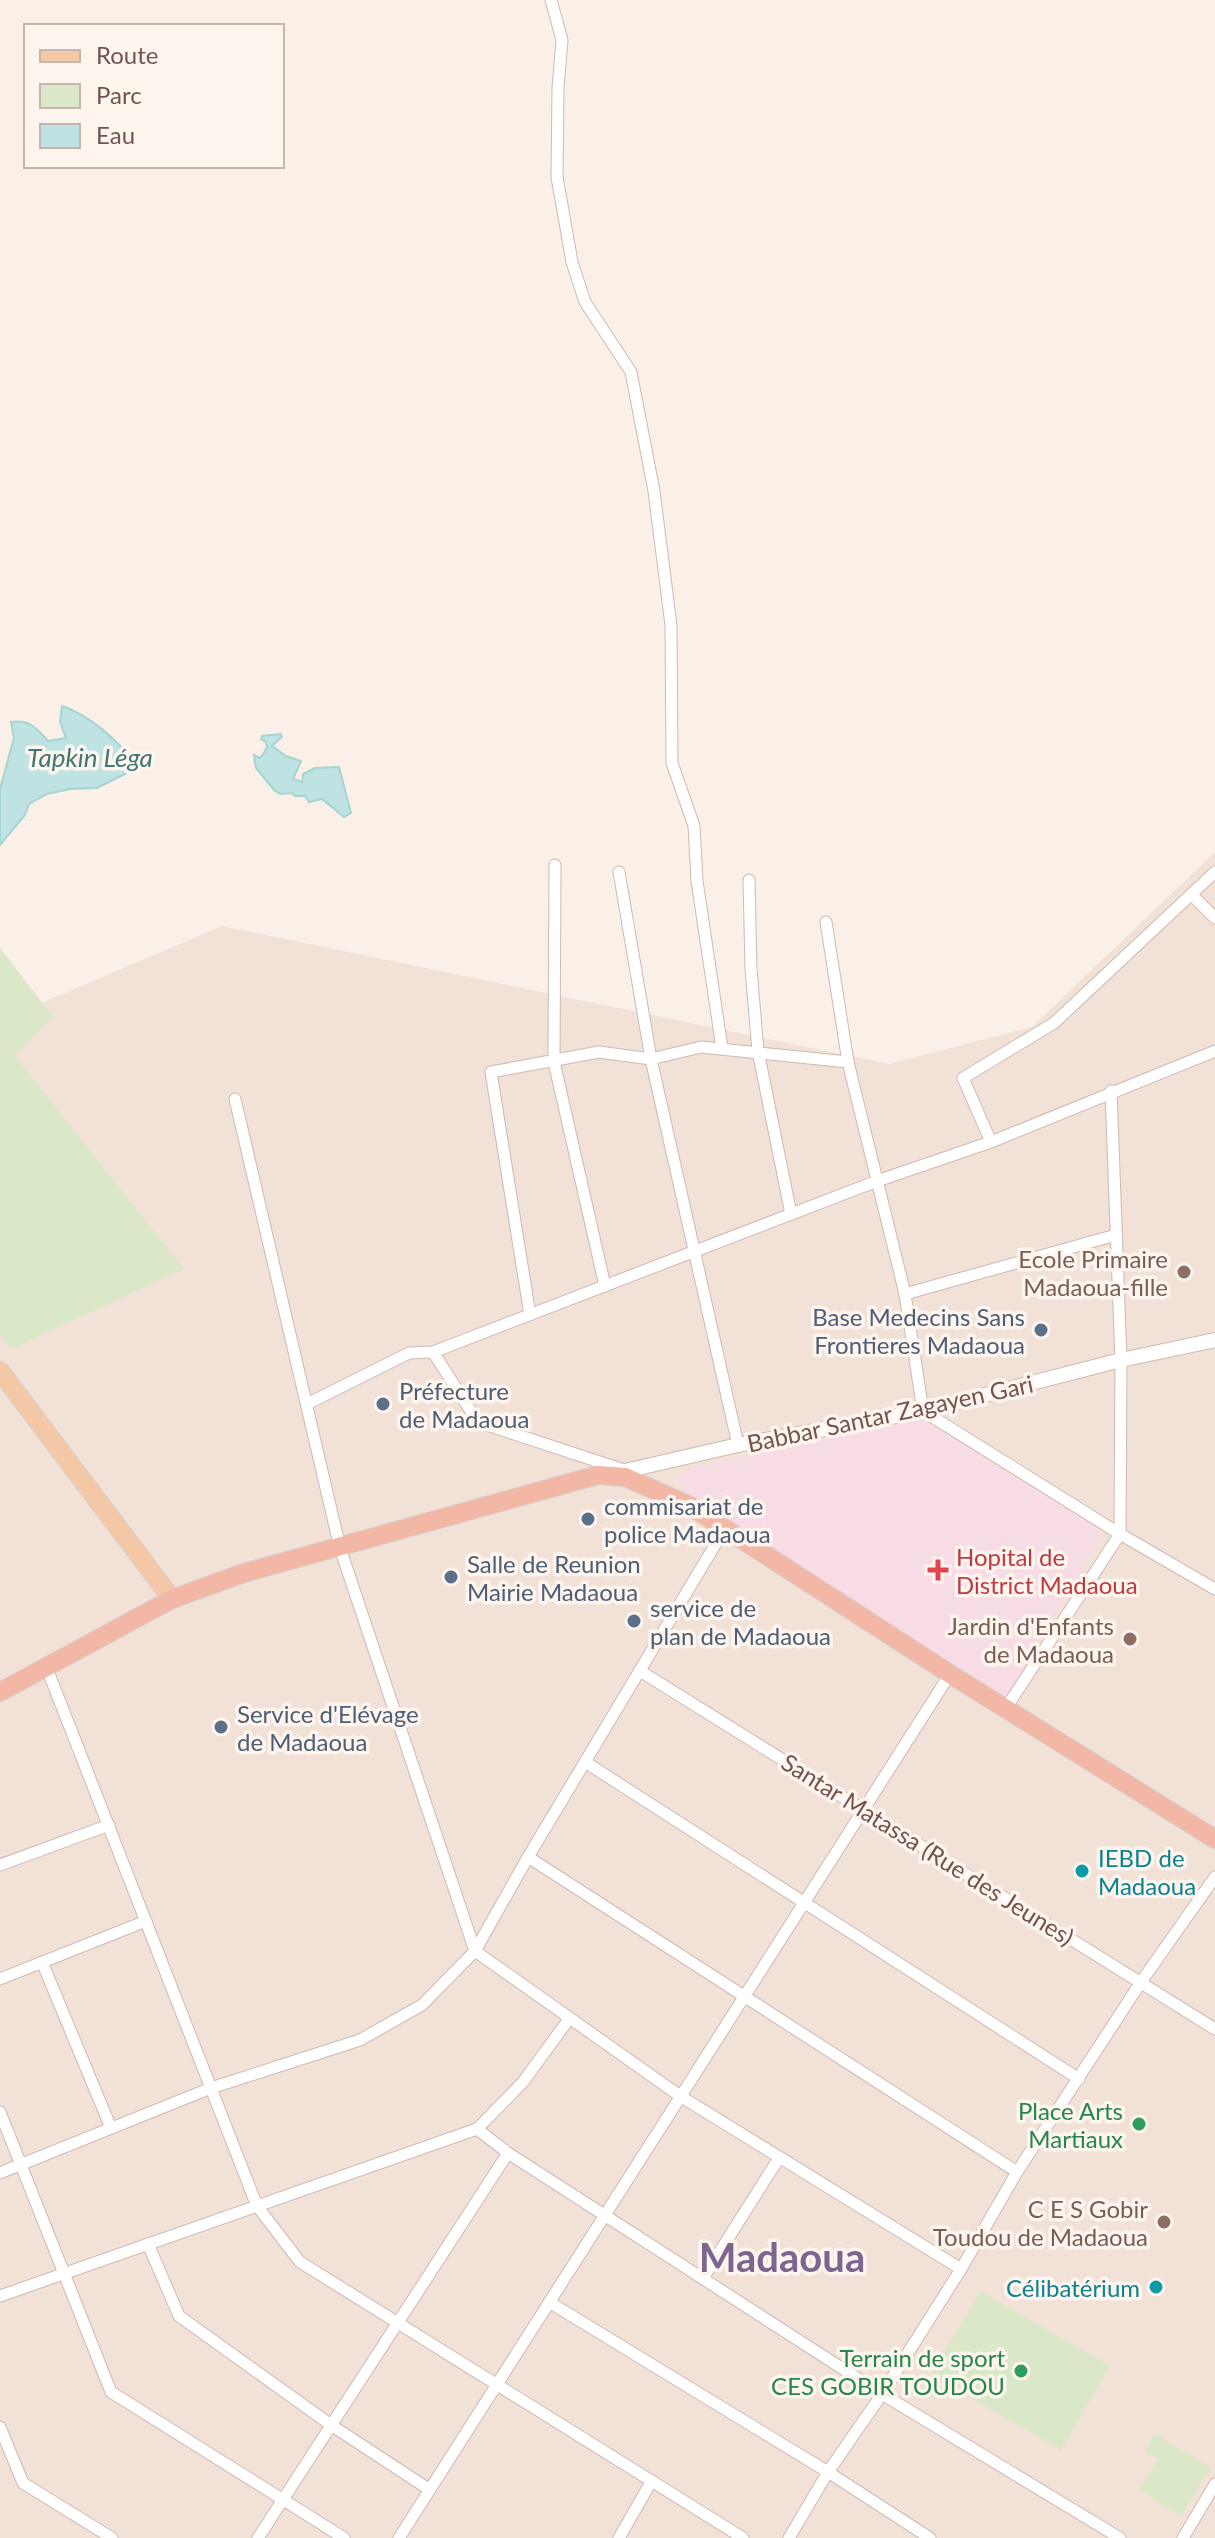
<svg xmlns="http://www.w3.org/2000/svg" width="1215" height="2538" font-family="Lato,sans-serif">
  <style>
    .residential { fill: #f2e1d7 }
    .medical { fill: #f8dce5 }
    .green { fill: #dbe8c7 }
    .water { fill: #bee3e2; stroke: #a5d4d3; stroke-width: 2 }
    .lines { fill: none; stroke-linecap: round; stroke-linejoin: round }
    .minor-casing { stroke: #ceb9b2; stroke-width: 13 }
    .tertiary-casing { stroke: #ceb9b2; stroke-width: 16 }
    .primary-casing { stroke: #d8cfcd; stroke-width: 20 }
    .trunk-casing { stroke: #d8cfcd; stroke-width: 20 }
    .minor { stroke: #fff; stroke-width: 11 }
    .tertiary { stroke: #fff; stroke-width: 14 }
    .primary { stroke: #f4c8a6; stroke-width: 18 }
    .trunk { stroke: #f2b8a5; stroke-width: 18 }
    .education-dot { fill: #8d6e63; stroke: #fef5ef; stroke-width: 3 }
    .service-dot { fill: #5c6f8a; stroke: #fef5ef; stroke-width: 3 }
    .health-dot { fill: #e0444e; stroke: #fef5ef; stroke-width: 3 }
    .culture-dot { fill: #0f9aa8; stroke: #fef5ef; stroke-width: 3 }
    .leisure-dot { fill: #2e9e5b; stroke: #fef5ef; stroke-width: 3 }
    .labels { text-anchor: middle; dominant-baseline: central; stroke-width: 7; stroke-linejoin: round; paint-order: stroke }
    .education-label { font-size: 24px; fill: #785e54; stroke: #fef5ef; text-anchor: end }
    .service-label { font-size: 24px; fill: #4e5e75; stroke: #fef5ef; text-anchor: start }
    .street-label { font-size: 24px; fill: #73544e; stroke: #fef5ef }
    .health-label { font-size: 24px; fill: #be3a42; stroke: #fef5ef; text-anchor: start }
    .culture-label { font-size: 24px; fill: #0d838f; stroke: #fef5ef; text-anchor: start }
    .leisure-label { font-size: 24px; fill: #27864d; stroke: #fef5ef; text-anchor: end }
    .water-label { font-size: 26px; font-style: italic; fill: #427776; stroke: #fef5ef }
    .town-label { font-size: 40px; font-weight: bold; fill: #7a668f; stroke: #fef5ef }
  </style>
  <rect width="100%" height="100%" fill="#fbf0e8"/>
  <polygon class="residential" points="1215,852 1215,2538 0,2538 0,1044 27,1009 222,926 889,1064 1032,1027"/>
  <polygon class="medical" points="919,1417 1103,1532 1005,1700 690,1498 676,1477 689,1469"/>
  <g class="green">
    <polygon points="0,948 53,1017 14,1055 184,1269 11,1349 0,1335"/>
    <polygon points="980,2291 1110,2366 1061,2450 931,2375"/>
    <polygon points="1155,2434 1211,2468 1181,2516 1139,2490 1158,2459 1145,2451"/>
  </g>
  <g class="water">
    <path d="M62,706C91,716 114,738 134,761L131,771L97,788L70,789L47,794L29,804L25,815L0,845V789L14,738L11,722C29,719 37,728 48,741L66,738L60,722Z"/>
    <polygon points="281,734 282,737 272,746 286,756 301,761 293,779 302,782 303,774 315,768 339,767 351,813 344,817 322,799 309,802 305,796 295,796 292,793 280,794 274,790 256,768 254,755 260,758 267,748 266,742 261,739 262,736"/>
  </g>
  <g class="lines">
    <g class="minor-casing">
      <g id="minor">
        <polyline points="551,0 562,40 558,88 557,177 572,262 585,302 631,372 654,491 671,625 672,763 694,826 697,881 722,1048"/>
        <polyline points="555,865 554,1062 605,1286"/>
        <polyline points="619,872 651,1059 738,1445"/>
        <polyline points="749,880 751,969 758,1051 791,1214"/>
        <polyline points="1191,894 1215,918"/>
        <polyline points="826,922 848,1062 905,1294 923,1411 1120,1534 1215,1589"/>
        <polyline points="235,1099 340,1548 475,1951 680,2096 961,2269"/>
        <polyline points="991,1142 963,1078 1054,1023 1215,872"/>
        <polyline points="905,1294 1116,1235"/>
        <polyline points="530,1315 491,1072 599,1052 651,1059 701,1047 848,1062"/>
        <polyline points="433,1352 478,1422 624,1470"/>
        <polyline points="307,1404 409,1353 433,1352 877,1181 991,1142 1215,1051"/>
        <polyline points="46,1666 257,2206 300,2262 743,2538"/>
        <polyline points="640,1671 1215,2029"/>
        <polyline points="1006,1708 1120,1534 1121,1360 1111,1091"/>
        <polyline points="585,1762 1079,2079"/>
        <polyline points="528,1857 1017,2172"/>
        <polyline points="0,1865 109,1825"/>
        <polyline points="42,1962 111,2128"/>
        <polyline points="0,1979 146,1921"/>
        <polyline points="0,2112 111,2392 344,2538"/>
        <polyline points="477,2129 508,2153 882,2394 1120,2538"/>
        <polyline points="0,2173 211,2088 360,2040 422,2005 475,1951 528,1857 724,1530"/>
        <polyline points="148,2244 179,2316 331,2425 430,2490"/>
        <polyline points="703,2278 779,2158"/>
        <polyline points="0,2296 477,2129 523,2082 569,2019"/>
        <polyline points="549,2302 828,2472 930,2538"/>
        <polyline points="0,2427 23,2483 112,2538"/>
        <polyline points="258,2538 508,2153"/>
        <polyline points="399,2538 950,1674"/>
        <polyline points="619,2538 651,2482"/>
        <polyline points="789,2538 828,2472 882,2394 961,2269 1017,2172 1141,1982 1215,1877"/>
        <polyline points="1183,2538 1215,2484"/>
      </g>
    </g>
    <g class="tertiary-casing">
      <polyline id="tertiary" points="612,1474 738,1445 923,1411 1121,1360 1215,1340"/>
    </g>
    <g class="primary-casing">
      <polyline id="primary" points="0,1371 172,1599"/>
    </g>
    <g class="trunk-casing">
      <polyline id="trunk" points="0,1692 172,1599 244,1573 598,1475 625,1477 690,1506 950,1674 1215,1839"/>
    </g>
    <use href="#minor" class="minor"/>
    <use href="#tertiary" class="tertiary"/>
    <use href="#primary" class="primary"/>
    <use href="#trunk" class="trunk"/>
  </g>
  <g class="education-dot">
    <circle cx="1184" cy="1272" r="8"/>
    <circle cx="1130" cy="1639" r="8"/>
    <circle cx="1164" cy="2222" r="8"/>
  </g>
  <g class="service-dot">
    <circle cx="1041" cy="1330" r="8"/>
    <circle cx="383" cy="1404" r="8"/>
    <circle cx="588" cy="1519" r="8"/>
    <circle cx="451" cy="1577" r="8"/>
    <circle cx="634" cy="1621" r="8"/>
    <circle cx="221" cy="1727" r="8"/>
  </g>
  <path class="health-dot" d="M934 1558h8v8h8v8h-8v8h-8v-8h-8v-8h8z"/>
  <g class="culture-dot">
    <circle cx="1082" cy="1871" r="8"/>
    <circle cx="1156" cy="2287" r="8"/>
  </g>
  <g class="leisure-dot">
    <circle cx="1139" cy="2124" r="8"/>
    <circle cx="1021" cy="2371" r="8"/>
  </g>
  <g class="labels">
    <g class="education-label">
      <text x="1168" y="1258">Ecole Primaire<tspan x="1168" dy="28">Madaoua-fille</tspan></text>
      <text x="1114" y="1625">Jardin d'Enfants<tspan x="1114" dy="28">de Madaoua</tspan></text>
      <text x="1148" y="2208">C E S Gobir<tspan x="1148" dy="28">Toudou de Madaoua</tspan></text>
    </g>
    <g class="service-label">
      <text x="1025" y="1316" text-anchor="end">Base Medecins Sans<tspan x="1025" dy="28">Frontieres Madaoua</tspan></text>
      <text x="399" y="1390">Préfecture<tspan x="399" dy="28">de Madaoua</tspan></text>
      <text x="604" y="1505">commisariat de<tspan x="604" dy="28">police Madaoua</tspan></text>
      <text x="467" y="1563">Salle de Reunion<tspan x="467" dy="28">Mairie Madaoua</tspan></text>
      <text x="650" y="1607">service de<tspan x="650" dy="28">plan de Madaoua</tspan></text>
      <text x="237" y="1713">Service d'Elévage<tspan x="237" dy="28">de Madaoua</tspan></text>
    </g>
    <g class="street-label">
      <text transform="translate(890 1413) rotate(-12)">Babbar Santar Zagayen Gari</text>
      <text transform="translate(928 1849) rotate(32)">Santar Matassa (Rue des Jeunes)</text>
    </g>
    <g class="health-label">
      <text x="956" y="1556">Hopital de<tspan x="956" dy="28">District Madaoua</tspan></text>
    </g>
    <g class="culture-label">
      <text x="1098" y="1857">IEBD de<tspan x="1098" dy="28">Madaoua</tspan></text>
      <text x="1140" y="2287" text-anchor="end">Célibatérium</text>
    </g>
    <g class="leisure-label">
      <text x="1123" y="2110">Place Arts<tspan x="1123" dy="28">Martiaux</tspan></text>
      <text x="1005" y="2357">Terrain de sport<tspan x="1005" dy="28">CES GOBIR TOUDOU</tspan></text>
    </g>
    <g class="water-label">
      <text x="90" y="757">Tapkin Léga</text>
    </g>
    <g class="town-label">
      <text x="782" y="2257">Madaoua</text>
    </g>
  </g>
  <rect x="24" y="24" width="260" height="144" fill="#fef5ef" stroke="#c6b5af" stroke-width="2"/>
  <rect x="40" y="50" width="40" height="12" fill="#f4c8a6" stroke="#c6b5af" stroke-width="2"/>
  <text x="96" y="64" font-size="24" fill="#73544e">Route</text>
  <rect x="40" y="84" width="40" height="24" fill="#dbe8c7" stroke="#c6b5af" stroke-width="2"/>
  <text x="96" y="104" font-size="24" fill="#73544e">Parc</text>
  <rect x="40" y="124" width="40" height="24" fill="#bee3e2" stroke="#c6b5af" stroke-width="2"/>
  <text x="96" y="144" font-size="24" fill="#73544e">Eau</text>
</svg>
